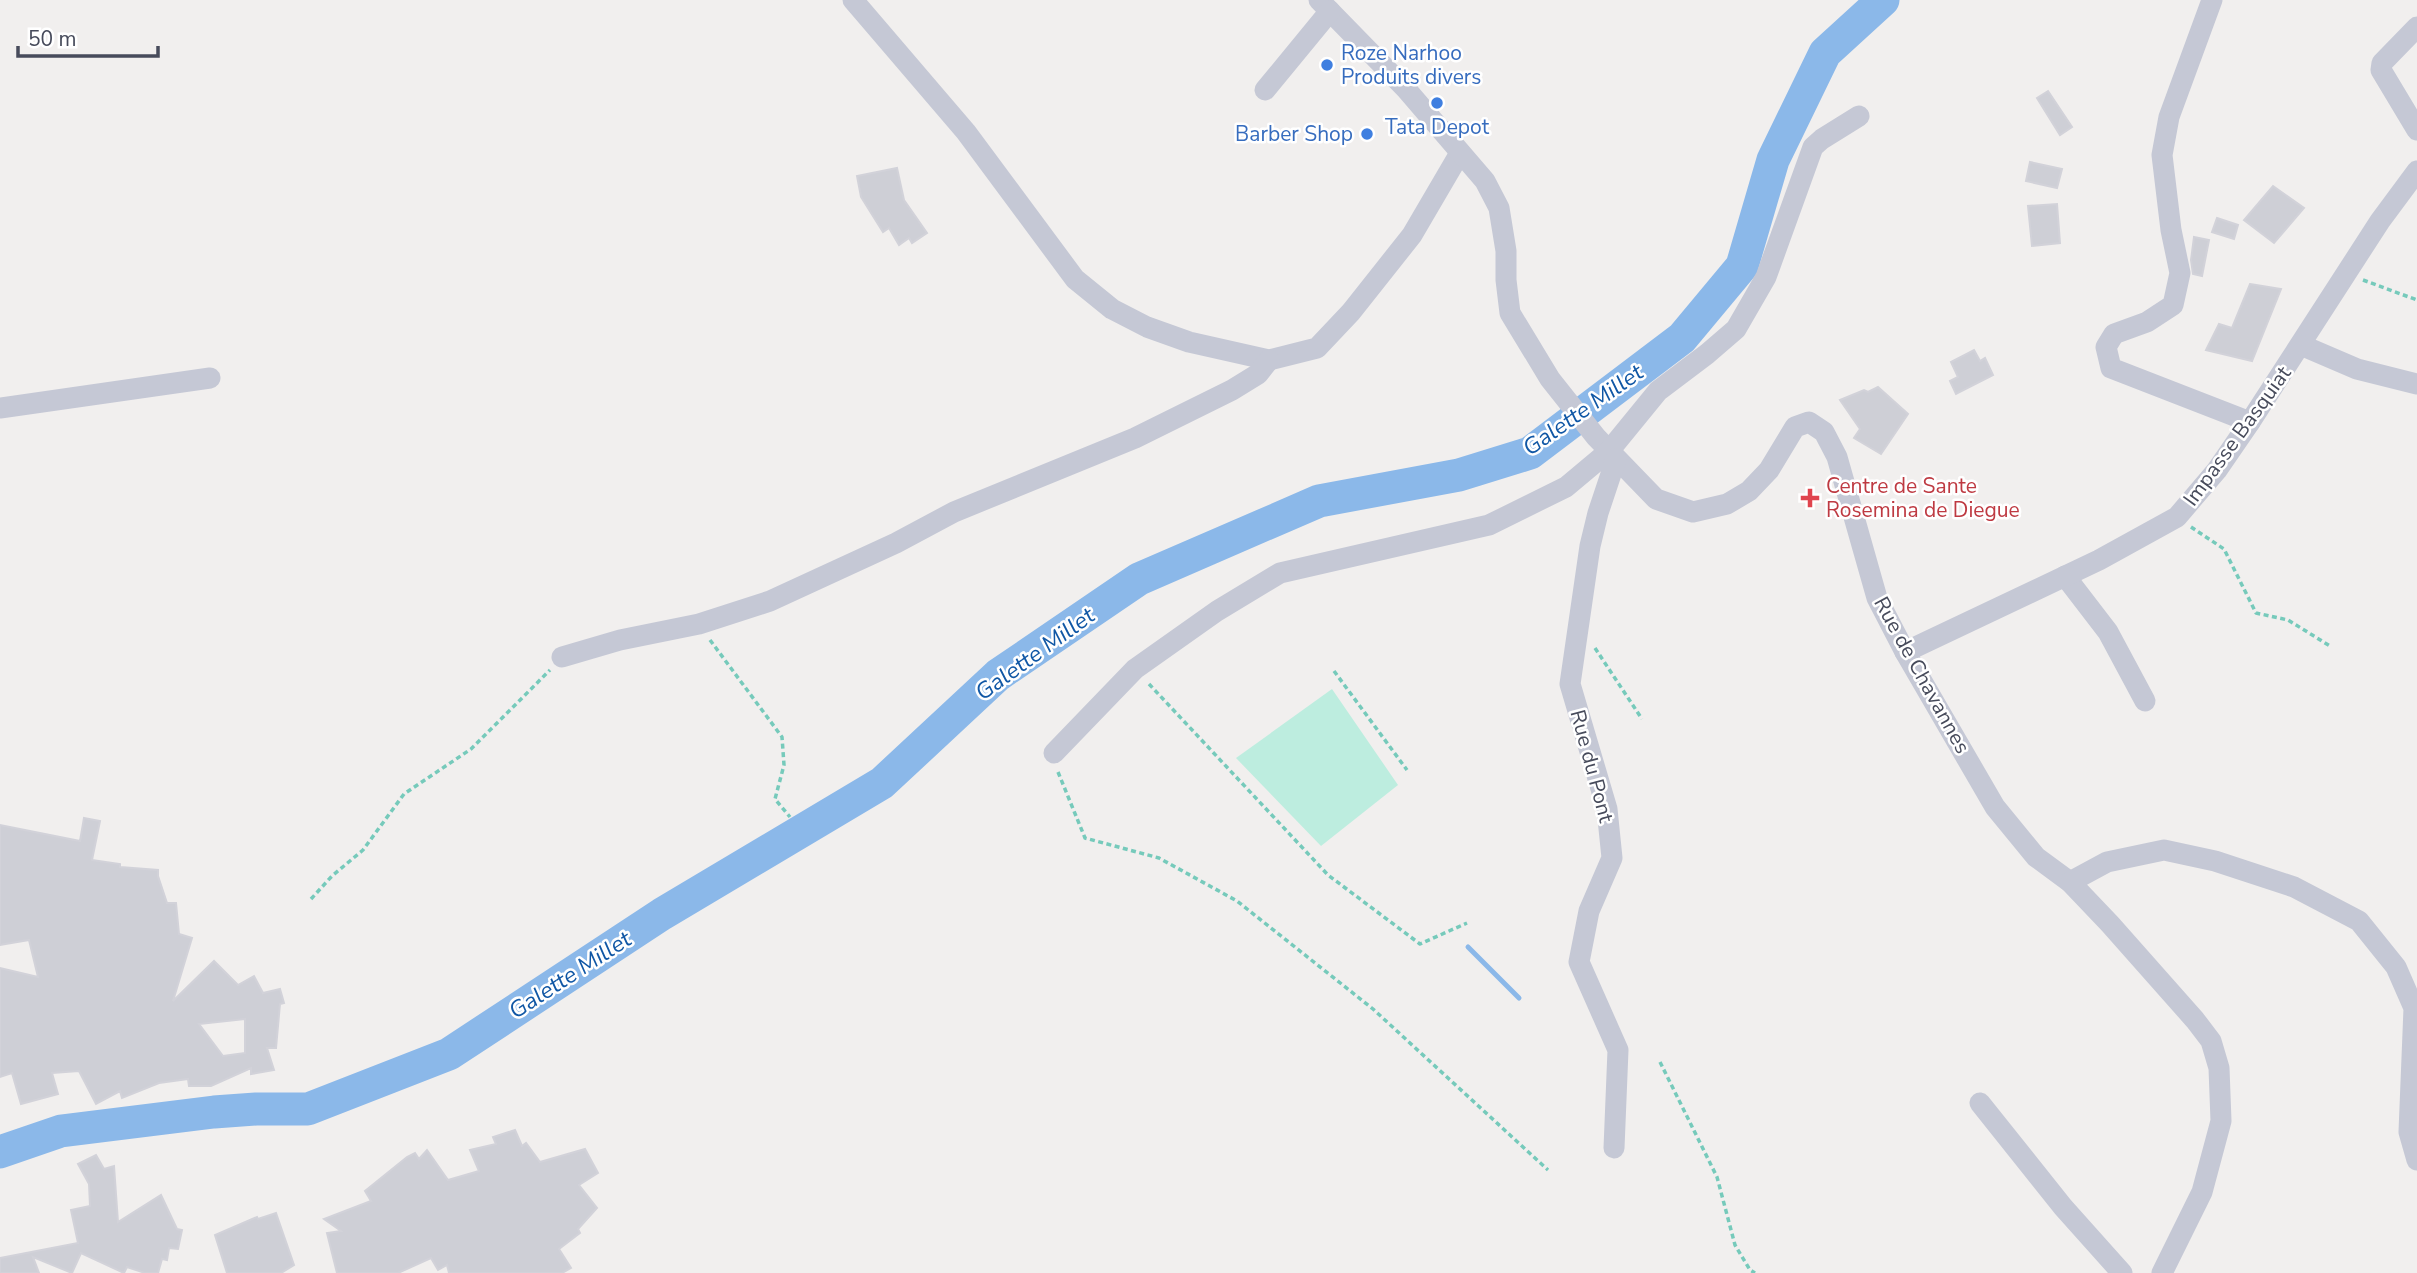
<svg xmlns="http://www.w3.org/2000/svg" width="2417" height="1273" font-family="'Nunito Sans',sans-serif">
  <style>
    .green { fill: #bdeddf }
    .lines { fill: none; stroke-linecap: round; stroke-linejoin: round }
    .stream { stroke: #8bb8e9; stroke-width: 5 }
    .river { stroke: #8bb8e9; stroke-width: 33 }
    .building { fill: #cecfd6; stroke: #d2d2d9; stroke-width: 2; fill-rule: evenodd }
    .path { stroke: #76cabb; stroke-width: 3.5; stroke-dasharray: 5 3.5; stroke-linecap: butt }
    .minor { stroke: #c5c8d5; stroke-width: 21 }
    .shop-dot { fill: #3f7fe0; stroke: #fff; stroke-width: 2.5 }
    .health-dot { fill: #e0444e; stroke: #fff; stroke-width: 2.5 }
    .labels { text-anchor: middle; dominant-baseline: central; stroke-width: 5; stroke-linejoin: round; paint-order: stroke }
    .shop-label { font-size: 21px; fill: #366cbe; stroke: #fff; text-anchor: start }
    .street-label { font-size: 21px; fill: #474b5b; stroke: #fff }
    .health-label { font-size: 21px; fill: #be3a42; stroke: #fff; text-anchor: start }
    .water-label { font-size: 23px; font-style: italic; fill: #1057a5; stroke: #fff }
  </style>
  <rect width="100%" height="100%" fill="#f1efee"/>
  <polygon class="green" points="1332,689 1398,785 1321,846 1236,758"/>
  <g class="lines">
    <polyline class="stream" points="1468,947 1519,998"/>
    <polyline class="river" points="0,1152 61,1131 214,1112 256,1109 308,1109 449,1054 662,914 882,783 998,675 1139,579 1319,501 1459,475 1530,453 1682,338 1742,266 1773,160 1825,53 1883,0"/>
  </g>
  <g class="building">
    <polygon points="2048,91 2072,127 2060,135 2037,98"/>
    <polygon points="2030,162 2062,169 2057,188 2026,181"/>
    <polygon points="897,168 904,200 927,233 912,243 909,238 899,245 889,228 883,232 861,197 857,176"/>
    <polygon points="2273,186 2304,208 2274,243 2244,220"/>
    <polygon points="2057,204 2060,243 2032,246 2028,206"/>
    <polygon points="2217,218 2238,225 2234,239 2212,232"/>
    <polygon points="2194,237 2209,240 2202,276 2193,274 2191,260"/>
    <polygon points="2250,284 2281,289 2252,361 2206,350 2219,324 2232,328"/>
    <polygon points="1974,350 1980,361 1985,358 1993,375 1956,394 1950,381 1958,377 1951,362"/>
    <polygon points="1878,387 1908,414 1881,454 1854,438 1860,429 1840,400 1864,390 1868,392"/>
    <path d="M84,818L100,821L92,860L120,864V867L158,870V876L167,903H176L179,934L192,938L173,1001L214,961L238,985L254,976L263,993L280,989L284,1003L280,1004L276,1048H267L274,1070L251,1074V1068L211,1086H189L188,1079L159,1083L122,1098L120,1091L96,1104L79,1071L52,1073L58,1094L21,1104L12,1073L0,1077V968L38,977L29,940L0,945V825L80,841ZM245,1019V1053L223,1056L199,1024Z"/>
    <polygon points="515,1130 522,1146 526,1143 540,1162 585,1149 598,1173 579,1185 597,1208 578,1229 580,1233 559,1249 571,1268 562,1273 449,1273 447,1265 438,1270 431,1258 398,1273 337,1273 327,1233 341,1231 324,1219 371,1201 365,1191 407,1157 415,1153 419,1159 427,1150 448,1180 479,1171 470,1150 496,1144 493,1137"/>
    <polygon points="96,1155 104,1169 114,1166 118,1222 161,1195 177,1229 182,1230 178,1249 169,1248 167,1260 162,1259 158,1273 145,1273 127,1267 124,1273 81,1253 72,1273 33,1257 39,1273 0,1273 0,1258 78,1243 71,1210 90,1206 89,1184 78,1164"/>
    <polygon points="276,1213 294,1265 281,1273 227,1273 215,1235 257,1217 258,1219"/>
  </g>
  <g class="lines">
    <g class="path">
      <polyline points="2363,280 2417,300"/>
      <polyline points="2191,527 2224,549 2256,613 2288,620 2330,646"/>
      <polyline points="710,640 782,737 784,765 775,799 790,817"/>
      <polyline points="1595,648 1642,719"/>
      <polyline points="1334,671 1407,770"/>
      <polyline points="1149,684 1328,875 1420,944 1467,923"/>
      <polyline points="1058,772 1085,838 1159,858 1237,901 1373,1009 1548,1170"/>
      <polyline points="311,899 332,876 363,850 404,794 471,749 550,670"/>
      <polyline points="1660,1062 1717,1177 1735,1245 1750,1270 1755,1273"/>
    </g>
    <g class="minor">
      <polyline points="853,0 966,132 1075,279 1112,309 1147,327 1189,342 1269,360 1317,348 1351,312 1412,235 1460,153"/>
      <polyline points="1319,0 1406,89 1485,181 1499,208 1506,251 1506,280 1510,313 1550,379 1596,437 1656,499 1693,512 1727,504 1749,491 1769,470 1795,427 1809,422 1824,432 1837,457 1877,598 1905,652 1995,807 2036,857 2070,882 2110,924 2195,1020 2211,1041 2219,1068 2221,1121 2202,1192 2162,1273"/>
      <polyline points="2212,0 2169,117 2162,155 2171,230 2180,273 2173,305 2147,322 2114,334 2106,347 2111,368 2250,422"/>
      <polyline points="2417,27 2382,63 2381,70 2417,130"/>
      <polyline points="1265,90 1330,11"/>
      <polyline points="2301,345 2357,369 2417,384"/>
      <polyline points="0,408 210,378"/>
      <polyline points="2065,576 2108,632 2145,701"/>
      <polyline points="1905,652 2099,560 2177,517 2217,470 2250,422 2380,221 2417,171"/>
      <polyline points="562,657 620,640 699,624 770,601 896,543 954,512 1135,438 1232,390 1258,374 1269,360"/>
      <polyline points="1054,753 1135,669 1217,611 1280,573 1489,525 1566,487 1609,451 1658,391 1707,354 1736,329 1766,277 1813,147 1822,139 1859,116"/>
      <polyline points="2070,882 2107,862 2164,850 2215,861 2294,887 2359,921 2396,967 2414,1008 2409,1132 2417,1160"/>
      <polyline points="1980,1103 2063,1207 2122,1273"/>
      <polyline points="1614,1148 1618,1050 1579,962 1589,911 1612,858 1607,809 1570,684 1590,546 1598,513 1616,459"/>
    </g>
  </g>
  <g class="shop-dot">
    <circle cx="1327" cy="65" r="7"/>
    <circle cx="1437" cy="103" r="7"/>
    <circle cx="1367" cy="134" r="7"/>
  </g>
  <path class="health-dot" d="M1806.5 487.5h7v7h7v7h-7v7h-7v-7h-7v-7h7z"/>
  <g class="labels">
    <g class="shop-label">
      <text x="1341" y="53">Roze Narhoo<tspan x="1341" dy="24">Produits divers</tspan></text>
      <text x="1437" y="127" text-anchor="middle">Tata Depot</text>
      <text x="1353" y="134" text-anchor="end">Barber Shop</text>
    </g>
    <g class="street-label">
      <text transform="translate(2237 436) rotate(-54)">Impasse Basquiat</text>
      <text transform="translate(1922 675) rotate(61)">Rue de Chavannes</text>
      <text transform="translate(1592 766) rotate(75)">Rue du Pont</text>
    </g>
    <g class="health-label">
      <text x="1826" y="486">Centre de Sante<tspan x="1826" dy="24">Rosemina de Diegue</tspan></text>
    </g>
    <g class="water-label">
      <text transform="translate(1583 410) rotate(-35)">Galette Millet</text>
      <text transform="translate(1035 654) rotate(-36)">Galette Millet</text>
      <text transform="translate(570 975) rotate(-33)">Galette Millet</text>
    </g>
  </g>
  <path d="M18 46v10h140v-10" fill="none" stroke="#474b5b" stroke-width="3.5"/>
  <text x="28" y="46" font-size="21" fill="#474b5b" stroke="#ffffff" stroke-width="5" paint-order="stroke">50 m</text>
</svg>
